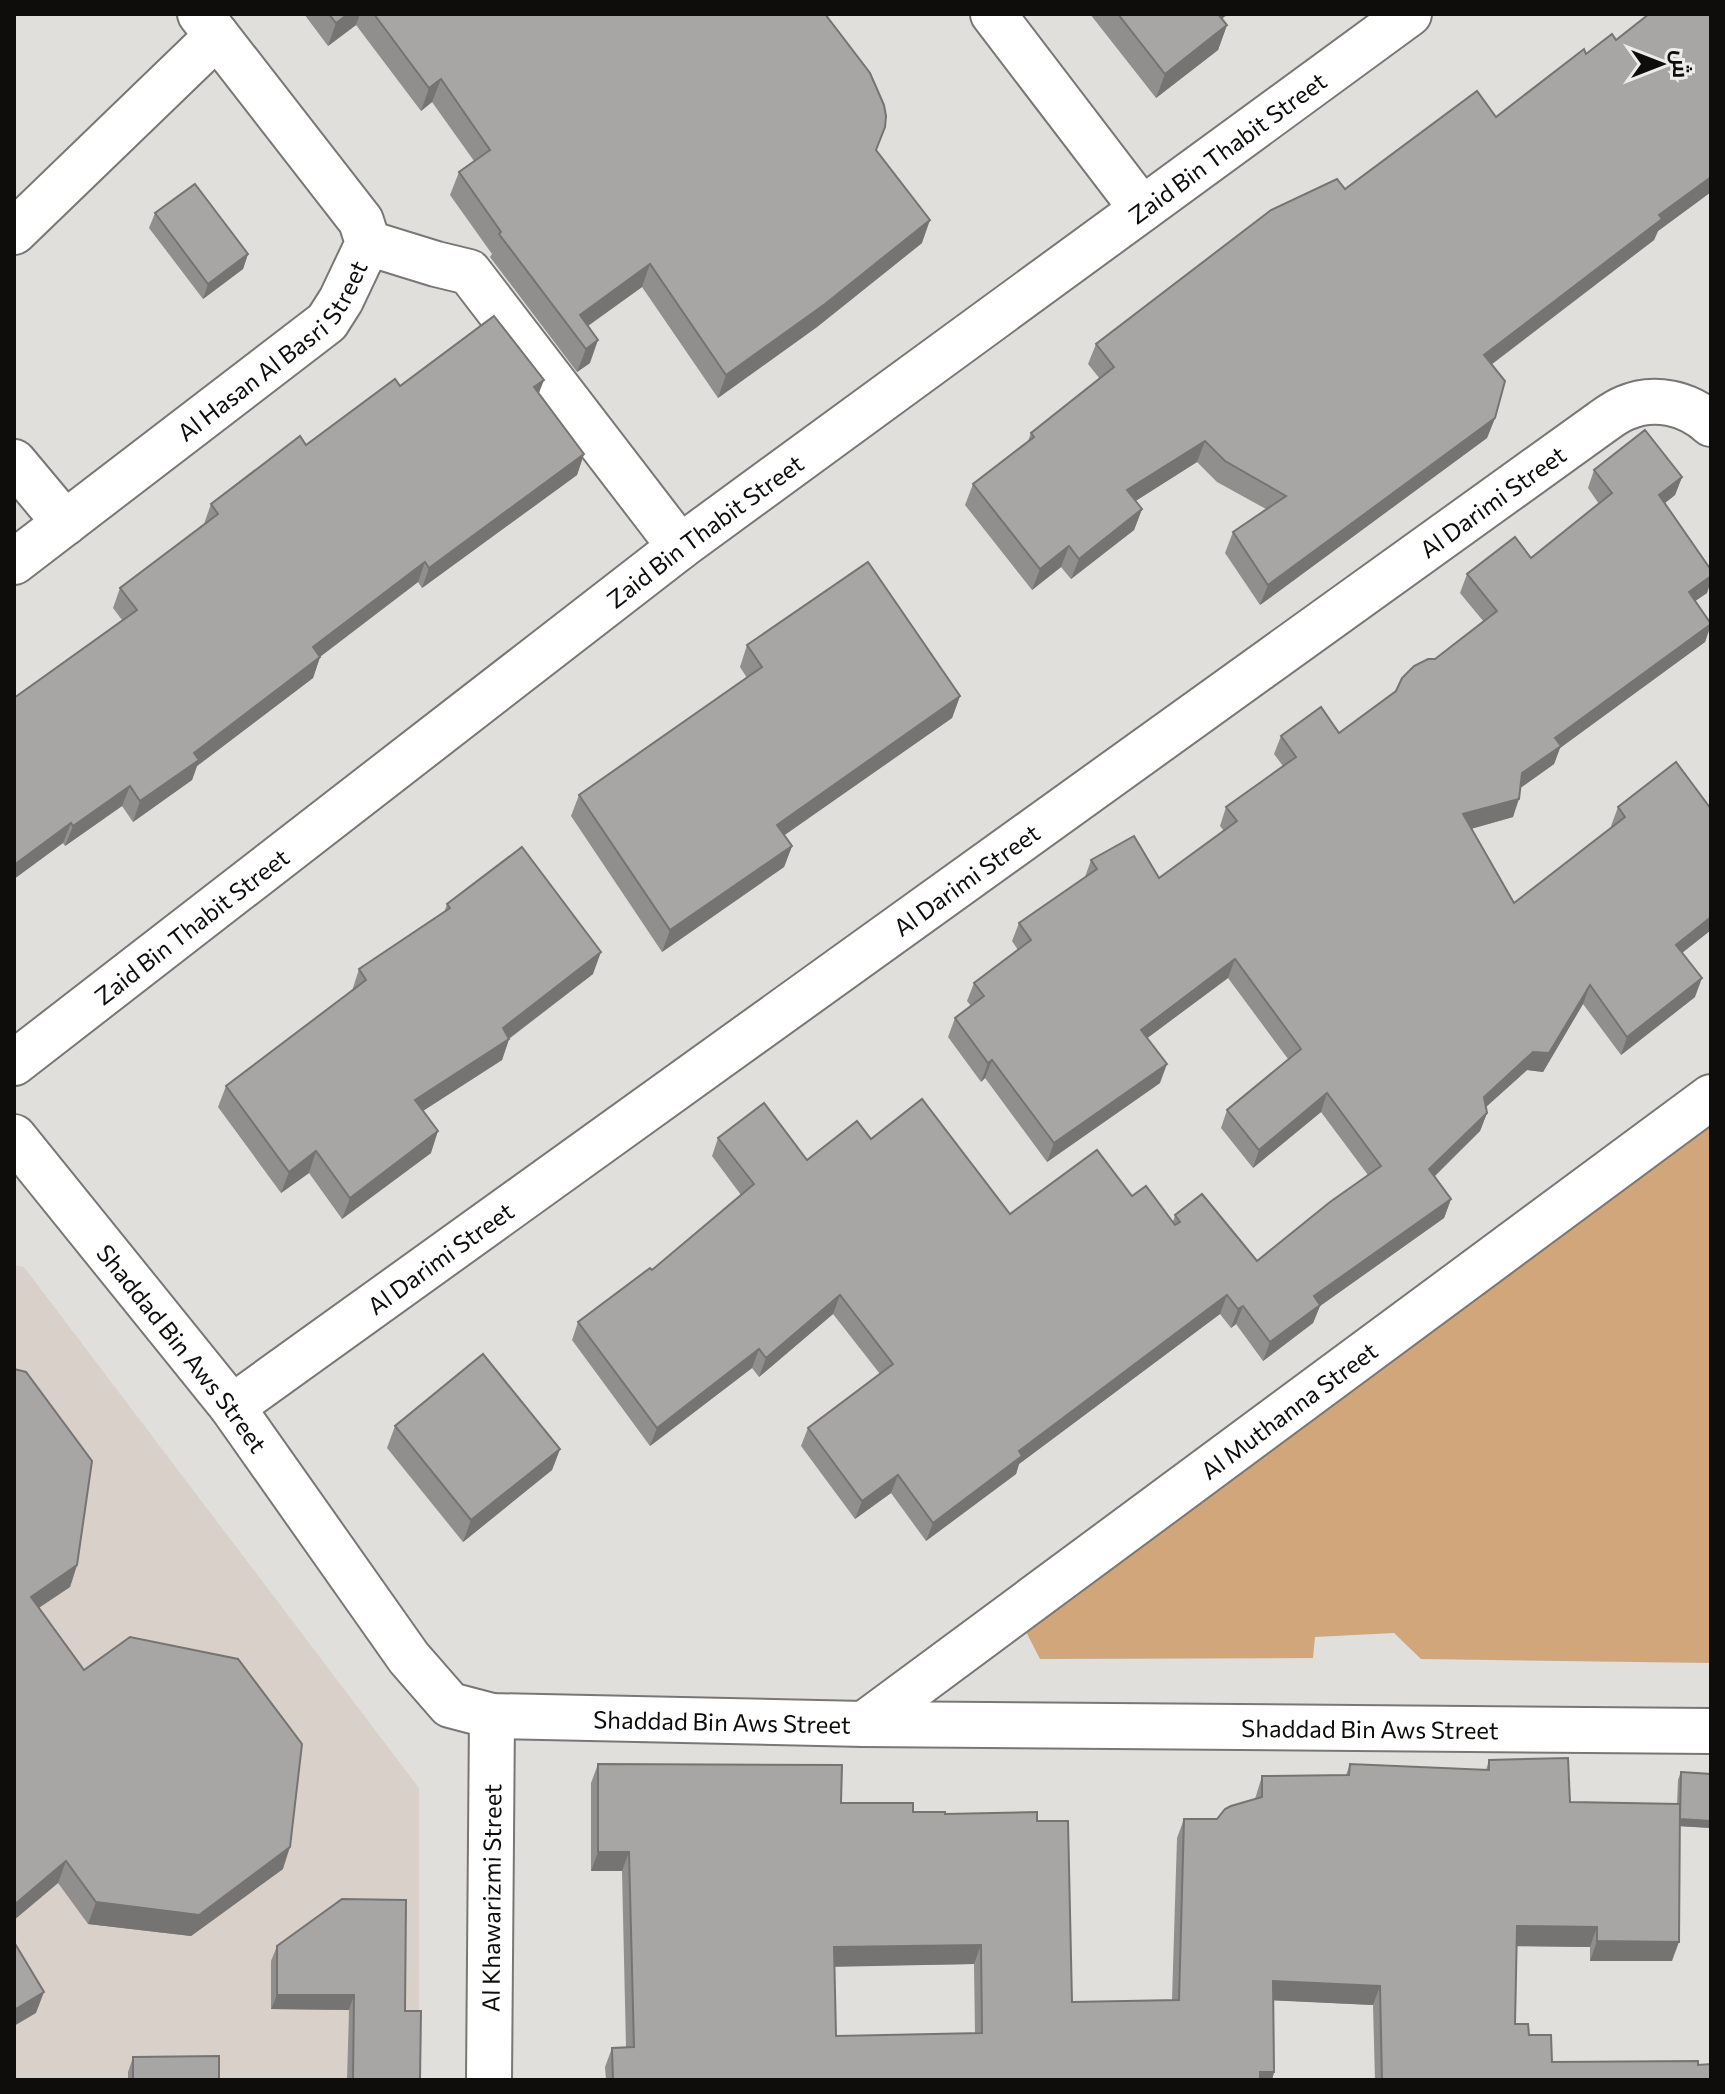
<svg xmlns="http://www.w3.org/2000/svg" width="1725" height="2094" font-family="Commissioner,Cairo,sans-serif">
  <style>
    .built { fill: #d9d1c9 }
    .green { fill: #d1a67a }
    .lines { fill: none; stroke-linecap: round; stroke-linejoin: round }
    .minor-casing { stroke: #797775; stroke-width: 48 }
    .minor { stroke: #fff; stroke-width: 44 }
    .wall { fill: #908f8d; fill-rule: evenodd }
    .shaded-wall { fill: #767473 }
    .building { fill: #a8a6a4; stroke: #767473; stroke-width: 2; fill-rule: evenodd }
    .labels { text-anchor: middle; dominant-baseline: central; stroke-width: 6; stroke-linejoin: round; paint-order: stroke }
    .street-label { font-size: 24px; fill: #0e0d0c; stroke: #eeecea }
  </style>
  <rect width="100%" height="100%" fill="#e1dfdc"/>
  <polygon class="built" points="14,1265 24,1267 419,1788 419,2080 14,2080"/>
  <polygon class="green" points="1711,1112 1711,1663 1421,1659 1394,1633 1315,1637 1313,1658 1040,1659 1022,1624"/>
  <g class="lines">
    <g class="minor-casing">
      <g id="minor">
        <polyline points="993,14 1142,209"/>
        <polyline points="14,232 217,36"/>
        <polyline points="368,243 436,264 469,272 680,547"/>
        <polyline points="14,462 65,523"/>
        <path id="s1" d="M14,562L327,322L341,300L368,243L361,221L200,14"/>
        <path id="s2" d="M14,1063L680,547L1409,14"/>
        <path id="s3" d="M14,1137L232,1407L409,1658L450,1705L492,1716L864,1724L1711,1731"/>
        <path id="s4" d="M232,1407L1602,422C1609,417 1617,411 1625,408C1654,395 1688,403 1711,424"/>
        <path id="s5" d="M864,1724L1711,1097"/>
        <path id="s6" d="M489,2080L492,1716"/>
      </g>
    </g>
    <use href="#minor" class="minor"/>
  </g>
  <g class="wall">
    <polygon points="304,14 825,14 877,151 922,243 817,327 718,398 642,287 588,326 590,363 577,372 490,257 492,254 450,195 459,172 474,161 432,102 421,111 356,25 328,46"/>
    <polygon points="1090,14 1228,14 1222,19 1227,25 1218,50 1156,98"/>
    <polygon points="1711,14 1711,192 1658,231 1654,240 1491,365 1495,418 1487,438 1260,605 1225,553 1233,532 1266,509 1217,482 1197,462 1135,501 1142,509 1134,530 1071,579 1061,567 1032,590 965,505 973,484 1028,441 1031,433 1100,379 1088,364 1096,344 1345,189 1496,117 1586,54 1616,40"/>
    <polygon points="155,213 248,254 243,269 203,299 149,228"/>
    <polygon points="400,386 539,393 584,454 577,475 422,588 418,582 320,657 313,678 197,766 192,780 133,822 122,806 65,846 63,843 14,879 14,698 122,620 113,608 120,588 204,524 211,504"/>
    <polygon points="1594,470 1682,477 1675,495 1665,503 1707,593 1695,601 1711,623 1711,625 1705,642 1560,748 1554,764 1520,788 1513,817 1471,829 1514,903 1612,827 1611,826 1618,807 1711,809 1711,930 1682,953 1695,997 1621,1055 1583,1004 1543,1072 1527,1070 1486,1107 1487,1113 1480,1131 1434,1176 1451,1199 1444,1218 1320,1306 1313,1323 1263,1361 1236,1324 1231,1328 1220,1314 1019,1464 1016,1474 926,1541 891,1493 855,1519 801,1446 808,1428 880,1374 833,1314 759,1377 752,1368 650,1446 572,1340 578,1322 652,1270 741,1195 712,1156 718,1138 807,1160 871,1139 1010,1214 1132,1196 1173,1222 1175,1215 1257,1261 1368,1175 1321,1112 1253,1168 1221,1128 1227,1110 1288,1059 1228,978 1147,1038 1160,1083 1047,1162 985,1078 981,1082 948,1037 955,1018 971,1006 967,1001 974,983 1018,950 1012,941 1019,923 1085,877 1091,860 1159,878 1224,831 1220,826 1226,807 1283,766 1274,754 1281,736 1339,733 1396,691 1484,622 1460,593 1467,574 1531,558 1599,504 1588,488"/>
    <polygon points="747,645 960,696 952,718 784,835 792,846 784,867 662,952 571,816 579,795 747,678 740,667"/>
    <polygon points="447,904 593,974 509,1039 502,1060 423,1111 431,1153 342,1219 309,1173 281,1193 218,1107 226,1086 352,991 359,969 444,913"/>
    <polygon points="14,1369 77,1565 70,1587 39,1608 84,1670 283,1869 191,1936 88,1924 58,1883 14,1920"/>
    <polygon points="395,1426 560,1449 552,1470 463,1542 387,1448"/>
    <path d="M1489,1760L1570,1802L1677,1804L1678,1780L1681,1772L1711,1774V1828L1680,1826L1672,1961H1590V1947L1516,1946L1515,2024L1529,2035L1552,2062L1698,2065L1711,2080H1375L1373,2005L1273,2000L1274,2072L1272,2080H606L605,2067L612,2048L626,2047L622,1871H591V1783L598,1764L841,1803L913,1812L1037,1821L1072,2002L1172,2000L1177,1838L1184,1819H1217L1255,1799L1262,1776L1346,1775L1350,1764L1486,1770ZM974,1964L975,2033L836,2036L834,1966Z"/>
    <polygon points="277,1946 405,2011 420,2080 347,2080 349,2010 271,2009 271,1961"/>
    <polygon points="133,2057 219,2080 128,2080 128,2072"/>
  </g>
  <g class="shaded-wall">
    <polygon points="348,14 360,14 356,25 328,46 336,23"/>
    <polygon points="1210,14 1228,14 1203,31"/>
    <polygon points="1227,25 1218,50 1156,98 1165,74"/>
    <polygon points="441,79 432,102 421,111 429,88"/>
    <polygon points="1711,177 1711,192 1658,231 1654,240 1476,376 1484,355 1659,215"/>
    <polygon points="930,220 922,243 817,327 718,398 726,375"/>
    <polygon points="248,254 243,269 203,299 208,284"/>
    <polygon points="650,264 642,287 575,335 580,315"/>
    <polygon points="598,340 590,363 577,372 586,349"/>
    <polygon points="544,380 536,401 534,387"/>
    <polygon points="1495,418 1487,438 1260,605 1268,585"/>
    <polygon points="1205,441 1197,462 1120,511 1127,490"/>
    <polygon points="584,454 577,475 422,588 429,568"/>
    <polygon points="1682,477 1675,495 1652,513 1659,495"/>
    <polygon points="1142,509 1134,530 1071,579 1079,559"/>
    <polygon points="1069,546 1061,567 1032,590 1040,569"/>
    <polygon points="425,562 418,582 305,668 313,647"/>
    <polygon points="1711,576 1711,582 1707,593 1682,610 1689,592"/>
    <polygon points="1711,624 1705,642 1560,748 1554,764 1515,792 1522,773 1555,738"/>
    <polygon points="320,657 313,678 197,766 192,780 133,822 140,801 194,753"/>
    <polygon points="960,696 952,718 769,846 777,825"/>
    <polygon points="130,786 122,806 65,846 73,826"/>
    <polygon points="1519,799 1513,817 1456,833 1463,814"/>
    <polygon points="71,823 63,843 14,879 14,865"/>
    <polygon points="792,846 784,867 662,952 670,930"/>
    <polygon points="1711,917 1711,930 1669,963 1676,945"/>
    <polygon points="601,952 593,974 508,1039 509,1039 502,1060 407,1121 415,1100 503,1028"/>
    <polygon points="1235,959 1228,978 1134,1048 1141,1030"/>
    <polygon points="1702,978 1695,997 1621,1055 1627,1037"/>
    <polygon points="1590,985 1583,1004 1543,1072 1527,1070 1477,1115 1484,1097"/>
    <polygon points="992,1060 985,1078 981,1082 988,1063"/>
    <polygon points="1167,1064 1160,1083 1047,1162 1054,1143"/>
    <polygon points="1327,1093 1321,1112 1253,1168 1259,1150"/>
    <polygon points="1487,1113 1480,1131 1423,1188 1429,1169"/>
    <polygon points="438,1131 431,1153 342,1219 350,1198"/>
    <polygon points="316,1151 309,1173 281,1193 289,1172"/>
    <polygon points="1451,1199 1444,1218 1320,1306 1313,1323 1263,1361 1270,1342 1314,1296"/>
    <polygon points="840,1295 833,1314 759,1377 766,1358"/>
    <polygon points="1227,1295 1220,1314 1019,1464 1016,1474 926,1541 933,1523 1019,1451"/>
    <polygon points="1243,1306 1236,1324 1231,1328 1238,1309"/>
    <polygon points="759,1349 752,1368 650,1446 657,1428"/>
    <polygon points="560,1449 552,1470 463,1542 471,1520"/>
    <polygon points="898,1475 891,1493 855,1519 862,1501"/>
    <polygon points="77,1565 70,1587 23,1618 31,1597"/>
    <polygon points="1679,1818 1711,1821 1711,1828 1676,1826"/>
    <polygon points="290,1847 283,1869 191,1936 88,1924 96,1902"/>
    <polygon points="598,1852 629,1852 622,1871 591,1871"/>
    <polygon points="66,1861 58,1883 14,1920 14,1905"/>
    <polygon points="1517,1926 1597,1927 1590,1947 1510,1946"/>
    <polygon points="1597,1941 1679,1942 1672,1961 1590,1961"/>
    <polygon points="981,1945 974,1964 827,1967 834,1947"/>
    <polygon points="1273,1981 1380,1986 1373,2005 1266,2000"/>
    <polygon points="44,1992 36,2013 14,2026 14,2010"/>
    <polygon points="277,1995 354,1995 349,2010 271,2009"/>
    <polygon points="1260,2072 1274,2072 1272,2080 1257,2080"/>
  </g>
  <g class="building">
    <polygon points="329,14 348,14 336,23"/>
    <polygon points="374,14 825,14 870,73 884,105 886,116 885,127 876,150 930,220 825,304 726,375 650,264 580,315 598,340 586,349 499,234 501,232 459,172 490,150 441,79 429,88"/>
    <polygon points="1118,14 1218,14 1227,25 1165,74"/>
    <polygon points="1649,14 1711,14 1711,177 1659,215 1662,219 1484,355 1505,381 1495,418 1268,585 1233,532 1286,496 1225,461 1205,441 1127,490 1142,509 1079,559 1069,546 1040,569 973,484 1034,437 1031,433 1114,367 1096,344 1271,210 1337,179 1345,189 1477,91 1496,117 1584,49 1586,54 1612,34 1616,40"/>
    <polygon points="195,184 248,254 208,284 155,213"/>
    <polygon points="494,316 544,380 534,387 584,454 429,568 425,562 313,647 320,657 194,753 199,760 140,801 130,786 73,826 71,823 14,865 14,698 137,610 120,588 218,514 211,504 300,436 306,445 395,379 400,386"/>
    <polygon points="1645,430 1682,477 1659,495 1711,570 1711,576 1689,592 1711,624 1555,738 1561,746 1522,773 1519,799 1463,814 1514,903 1625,817 1618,807 1676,762 1711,809 1711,917 1676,945 1702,978 1627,1037 1590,985 1549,1053 1533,1052 1484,1097 1487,1113 1429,1169 1451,1199 1314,1296 1320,1305 1270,1342 1243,1306 1238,1309 1227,1295 1019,1451 1022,1456 933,1523 898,1475 862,1501 808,1428 893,1364 840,1295 766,1358 759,1349 657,1428 578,1322 650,1268 652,1270 754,1184 718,1138 764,1103 807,1160 857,1121 871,1139 922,1099 1010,1214 1097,1150 1132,1196 1146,1186 1175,1225 1180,1222 1175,1215 1202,1194 1257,1261 1330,1202 1381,1166 1327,1093 1259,1150 1227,1110 1301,1049 1235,959 1141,1030 1167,1064 1054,1143 992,1060 988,1063 955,1018 984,996 974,983 1031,940 1019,923 1097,869 1091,860 1134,836 1159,878 1237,821 1226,807 1296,757 1281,736 1321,707 1339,733 1396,691 1402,678 1414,666 1428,659 1435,659 1497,611 1467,574 1515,537 1531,558 1612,493 1594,470"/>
    <polygon points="868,562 960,696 777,825 792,846 670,930 579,795 762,667 747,645"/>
    <polygon points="522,847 601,952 503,1028 509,1039 415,1100 438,1131 350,1198 316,1151 289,1172 226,1086 366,980 359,969 450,908 447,904"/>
    <polygon points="483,1354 560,1449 471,1520 395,1426"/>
    <polygon points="14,1369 26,1372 92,1461 77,1565 31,1597 84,1670 130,1637 238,1659 302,1744 290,1847 199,1915 96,1902 66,1861 14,1905"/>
    <path d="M1568,1758L1570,1802L1680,1804L1679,1942L1597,1941V1927L1517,1926L1515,2024H1528L1529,2035H1551L1552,2062L1698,2061V2065L1711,2064V2080H1382L1380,1986L1273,1981L1274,2072H1260V2080H613L612,2048L634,2047L629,1852H598V1764L842,1765L841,1803H913V1812H945V1814L1037,1812V1821H1068L1072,2002L1179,2000L1184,1819H1217L1225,1809L1231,1806L1262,1797V1776L1349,1775L1350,1764L1489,1770V1760ZM981,1945L982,2033L836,2036L834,1947Z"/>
    <polygon points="1681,1772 1711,1774 1711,1821 1680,1819"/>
    <polygon points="342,1899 406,1900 405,2011 421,2011 420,2080 353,2080 354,1995 277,1995 277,1946"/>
    <polygon points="14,1942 44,1992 14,2010"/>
    <polygon points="219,2056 219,2080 133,2080 133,2057"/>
  </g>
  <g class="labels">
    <g class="street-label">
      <text stroke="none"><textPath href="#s2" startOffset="1520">Zaid Bin Thabit Street</textPath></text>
      <text stroke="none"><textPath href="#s1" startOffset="336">Al Hasan Al Basri Street</textPath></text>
      <text stroke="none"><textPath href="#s4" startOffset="1552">Al Darimi Street</textPath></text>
      <text stroke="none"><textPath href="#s2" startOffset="872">Zaid Bin Thabit Street</textPath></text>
      <text stroke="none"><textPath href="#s4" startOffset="904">Al Darimi Street</textPath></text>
      <text stroke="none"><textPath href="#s2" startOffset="224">Zaid Bin Thabit Street</textPath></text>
      <text stroke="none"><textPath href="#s4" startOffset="256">Al Darimi Street</textPath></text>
      <text stroke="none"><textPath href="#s3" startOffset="270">Shaddad Bin Aws Street</textPath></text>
      <text stroke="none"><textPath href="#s5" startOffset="528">Al Muthanna Street</textPath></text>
      <text stroke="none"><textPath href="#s3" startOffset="990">Shaddad Bin Aws Street</textPath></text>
      <text stroke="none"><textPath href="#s3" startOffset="1638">Shaddad Bin Aws Street</textPath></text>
      <text stroke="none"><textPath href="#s6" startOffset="182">Al Khawarizmi Street</textPath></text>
    </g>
  </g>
  <rect width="1725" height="2094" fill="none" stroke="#0e0d0c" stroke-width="32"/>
  <g transform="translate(1661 64) rotate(90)" stroke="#eeecea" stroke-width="6" paint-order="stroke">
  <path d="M0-6L14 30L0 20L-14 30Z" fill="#0e0d0c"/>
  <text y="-12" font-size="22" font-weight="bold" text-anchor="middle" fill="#0e0d0c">ش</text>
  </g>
</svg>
